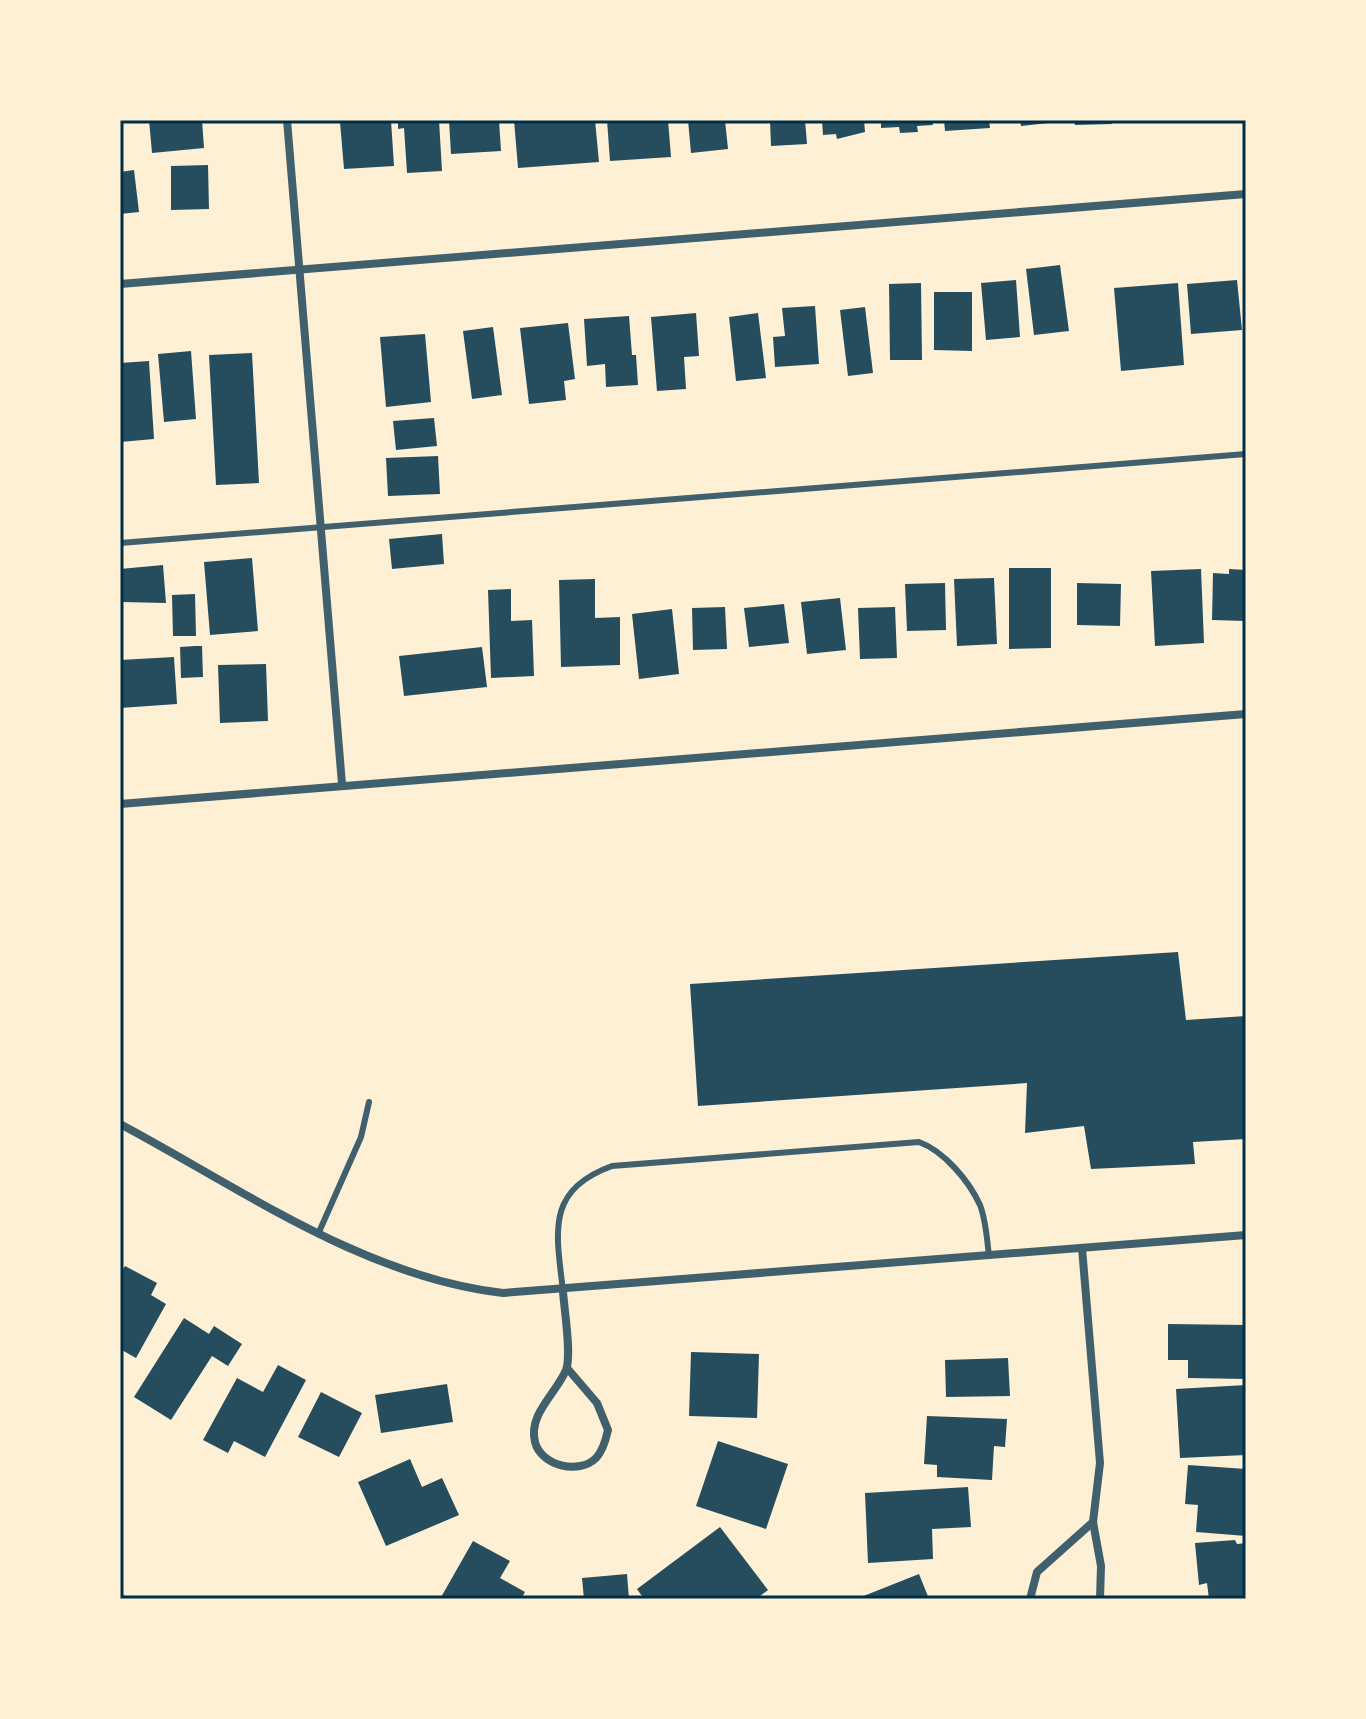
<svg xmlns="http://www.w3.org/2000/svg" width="1366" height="1719" font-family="Cabin,sans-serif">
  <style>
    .building { fill: #264d5e }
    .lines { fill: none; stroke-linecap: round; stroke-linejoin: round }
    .service { stroke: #3f606c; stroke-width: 6 }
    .minor { stroke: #3f606c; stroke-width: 8 }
    .rail { stroke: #657d81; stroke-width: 6 }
    .neatline { fill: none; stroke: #003049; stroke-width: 3 }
  </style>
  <rect width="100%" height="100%" fill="#fdf0d5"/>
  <g class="building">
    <polygon points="149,120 202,120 204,148 152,153"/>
    <polygon points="391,120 394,166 344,169 340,122"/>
    <polygon points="398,120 439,120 442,171 407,173 404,128 398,129"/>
    <polygon points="449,120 499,120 501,151 451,154"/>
    <polygon points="514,120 595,120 599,162 518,168"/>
    <polygon points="607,120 668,120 671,157 610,161"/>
    <polygon points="688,120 725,120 728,149 691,153"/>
    <polygon points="770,120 805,120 807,144 771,146"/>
    <polygon points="822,120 864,120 865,132 837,139 836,134 823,135"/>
    <polygon points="881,120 932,120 933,125 917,126 918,132 900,133 899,127 881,128"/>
    <polygon points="944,120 989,120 990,128 945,131"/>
    <polygon points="1020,120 1058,120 1058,122 1021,126"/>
    <polygon points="1074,120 1111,120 1112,124 1075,125"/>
    <polygon points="208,165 209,209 171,210 171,166"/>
    <polygon points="134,170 139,212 120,214 120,172"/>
    <polygon points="1060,265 1069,331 1034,335 1026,269"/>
    <polygon points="1016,280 1020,337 986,340 981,283"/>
    <polygon points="1237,280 1242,330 1191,334 1187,284"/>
    <polygon points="921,283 922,360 890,360 889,284"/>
    <polygon points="1178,283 1184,365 1121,371 1114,288"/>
    <polygon points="934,292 972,292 972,351 934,350"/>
    <polygon points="815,306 819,364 775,367 773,337 785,336 782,308"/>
    <polygon points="865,307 873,373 848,376 840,310"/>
    <polygon points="696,313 699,356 684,357 686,389 657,391 651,317"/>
    <polygon points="758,313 766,378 736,381 729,317"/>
    <polygon points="629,316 632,355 636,355 638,385 606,387 605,364 587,366 584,319"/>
    <polygon points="568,323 575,379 564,381 566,400 529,404 520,328"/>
    <polygon points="493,327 502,395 472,399 463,331"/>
    <polygon points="425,334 431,402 386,407 380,337"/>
    <polygon points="191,351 196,419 164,422 158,354"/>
    <polygon points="252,353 259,483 216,485 209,355"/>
    <polygon points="149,361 154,439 120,442 120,363"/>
    <polygon points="434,418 437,446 396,450 393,421"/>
    <polygon points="438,456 440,494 388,496 386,458"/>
    <polygon points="442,534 444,564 392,569 389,539"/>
    <polygon points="252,558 258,631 210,635 204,562"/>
    <polygon points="163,565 166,603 122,602 120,569"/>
    <polygon points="1009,568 1051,568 1051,648 1009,649"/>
    <polygon points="1201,569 1204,643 1155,646 1151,571"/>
    <polygon points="1229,569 1246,570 1246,621 1212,620 1213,573 1229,574"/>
    <polygon points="994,578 997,644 957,646 954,579"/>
    <polygon points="595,579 595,618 620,617 620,665 561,667 559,580"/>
    <polygon points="945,583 946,630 907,631 905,584"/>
    <polygon points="1077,583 1121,584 1120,626 1077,625"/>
    <polygon points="511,589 511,621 532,620 534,676 491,678 488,590"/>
    <polygon points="195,594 196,636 173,636 172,595"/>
    <polygon points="840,598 846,650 807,654 801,602"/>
    <polygon points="784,604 789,643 749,647 744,608"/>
    <polygon points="725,607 727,649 693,650 692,608"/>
    <polygon points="895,607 897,658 860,659 858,608"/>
    <polygon points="672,609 679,674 639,679 632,614"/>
    <polygon points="195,646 202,646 203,677 181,678 180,647"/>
    <polygon points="482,647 487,687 404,696 399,656"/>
    <polygon points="174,657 177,704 120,708 120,660"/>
    <polygon points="266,664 268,721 220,723 218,665"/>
    <polygon points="1178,952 1186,1020 1246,1016 1246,1139 1193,1142 1195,1164 1091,1169 1084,1126 1025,1133 1027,1083 698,1106 690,984"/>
    <polygon points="125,1266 157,1283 151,1295 166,1304 136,1358 120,1349 120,1274"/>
    <polygon points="184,1318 209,1334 214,1326 242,1344 228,1366 212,1356 171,1420 134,1397"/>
    <polygon points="1168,1324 1246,1325 1246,1379 1188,1378 1188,1360 1168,1360"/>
    <polygon points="691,1352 759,1354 757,1418 689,1416"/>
    <polygon points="1008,1358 1010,1396 946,1397 945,1360"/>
    <polygon points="278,1365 306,1380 265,1457 234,1441 228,1453 203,1440 237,1378 263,1392"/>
    <polygon points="447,1384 453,1422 381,1433 375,1395"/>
    <polygon points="1246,1385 1246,1455 1180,1458 1176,1389"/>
    <polygon points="321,1392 362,1413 339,1457 298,1437"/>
    <polygon points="927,1416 1007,1419 1005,1447 994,1446 992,1480 937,1477 937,1465 924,1464"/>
    <polygon points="718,1441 788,1464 766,1529 696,1506"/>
    <polygon points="410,1459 422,1487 442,1478 459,1515 386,1546 358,1482"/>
    <polygon points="1188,1465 1246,1469 1246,1536 1196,1532 1198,1505 1185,1504"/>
    <polygon points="968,1487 971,1527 932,1529 933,1559 868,1563 865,1493"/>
    <polygon points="720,1527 768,1590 756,1599 644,1599 637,1589"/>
    <polygon points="1235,1540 1237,1544 1246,1543 1246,1599 1209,1599 1207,1583 1199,1585 1195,1543"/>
    <polygon points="473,1541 510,1561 500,1578 525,1592 521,1599 440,1599"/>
    <polygon points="627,1574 629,1599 584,1599 582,1578"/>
    <polygon points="919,1574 929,1599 856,1599"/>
  </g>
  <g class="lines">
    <g class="service">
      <polyline points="120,543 1246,454"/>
      <polyline points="319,1232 361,1137 369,1102"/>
      <path d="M563,1291C556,1231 546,1190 612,1166L919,1142C944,1151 969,1181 980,1205C986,1220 987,1240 989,1256"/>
    </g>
    <g class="minor">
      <polyline points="287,120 342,784"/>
      <polyline points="120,284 1246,194"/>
      <polyline points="120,804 1246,714"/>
      <path d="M120,1124C242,1189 364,1277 503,1293L1246,1235"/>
      <polyline points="1082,1248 1100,1463 1093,1522 1101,1566 1100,1599"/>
      <path d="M563,1291C564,1309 572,1355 566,1370C556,1394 528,1414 535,1442C541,1466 579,1475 596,1458C603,1451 606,1439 608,1430L597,1403L567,1368"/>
      <polyline points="1030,1599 1037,1572 1093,1522"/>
    </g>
    <polyline class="rail" points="120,1596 124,1599"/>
  </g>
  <rect width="1366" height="1719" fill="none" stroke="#fdf0d5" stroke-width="244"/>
  <rect x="122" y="122" width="1122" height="1475" class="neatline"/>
</svg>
